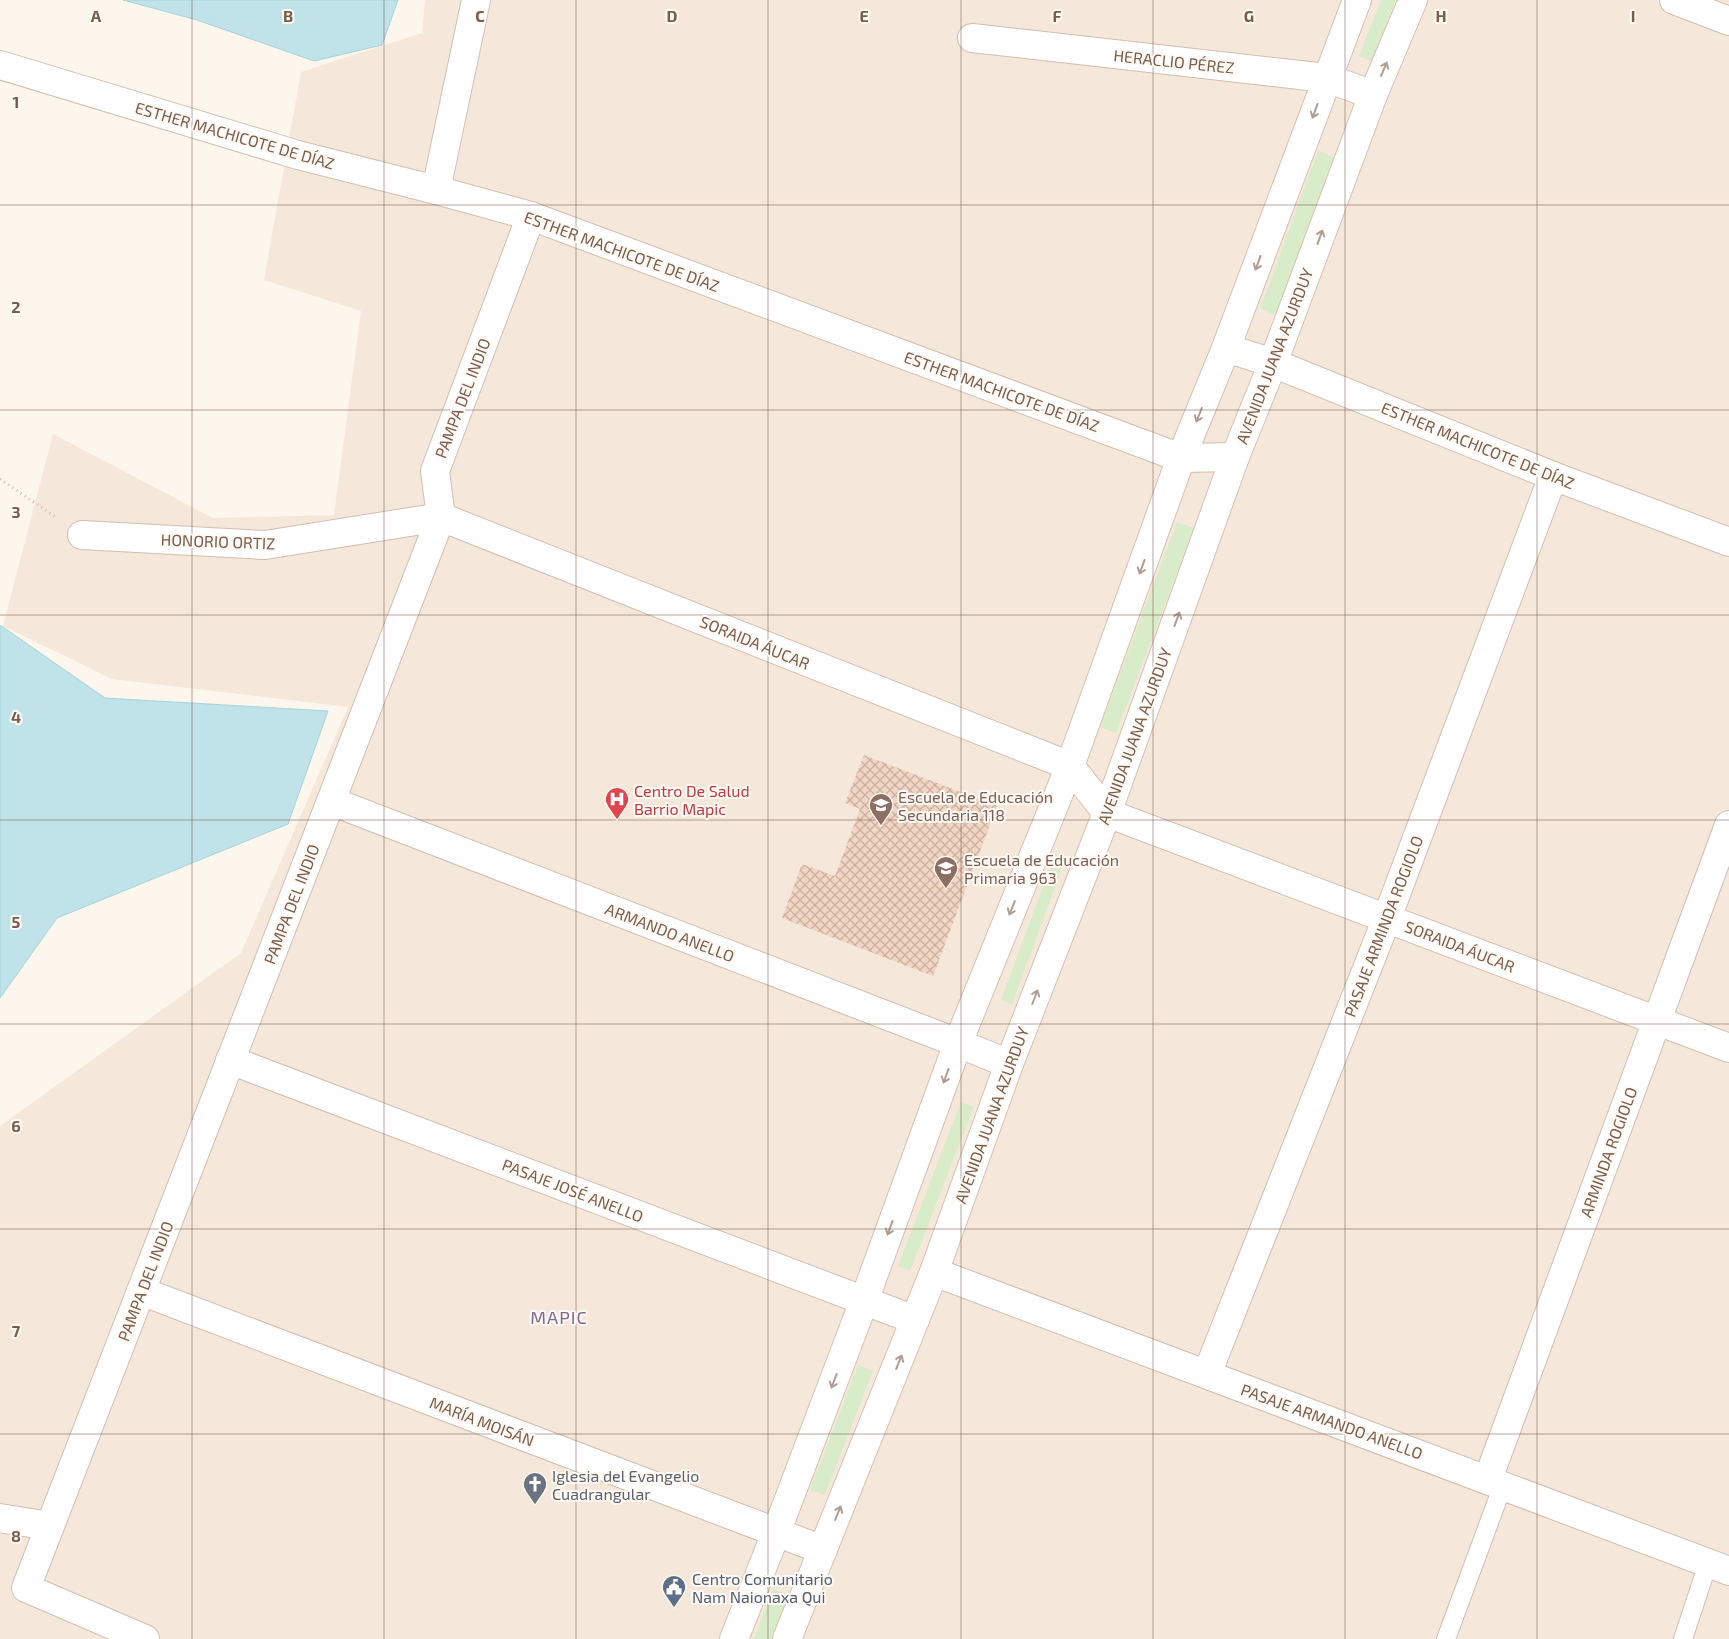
<svg xmlns="http://www.w3.org/2000/svg" width="1729" height="1639" font-family="'Exo 2',sans-serif">
  <style>
    .residential { fill: #f5e8da }
    .green { fill: #d8ecc9 }
    .water { fill: #bfe3e8; stroke: #a5d3da }
    .building { fill: url(#building-cross-hatch) }
    .lines { fill: none; stroke-linecap: round; stroke-linejoin: round }
    .lane-casing { stroke: #d1beb0; stroke-width: 20 }
    .street-casing { stroke: #d1beb0; stroke-width: 30 }
    .secondary-casing { stroke: #d6c0b0; stroke-width: 30 }
    .path { stroke: #d9b8a5; stroke-width: 3; stroke-dasharray: 1 4; stroke-linecap: butt }
    .lane { stroke: #fff; stroke-width: 18 }
    .street { stroke: #fff; stroke-width: 28 }
    .secondary { stroke: #fff; stroke-width: 28 }
    .oneway { stroke: #af9d94 }
    .grid { fill: none; stroke: #7a5c4d; stroke-width: 1; stroke-opacity: 0.55 }
    .labels { text-anchor: middle; dominant-baseline: central; stroke-width: 4; stroke-linejoin: round; paint-order: stroke }
    .street-label { font-size: 16px; fill: #7a5c4d; stroke: #fffaf3 }
    .health-label { font-size: 16px; fill: #be3a42; stroke: #fffaf3; text-anchor: start }
    .education-label { font-size: 16px; fill: #785e54; stroke: #fffaf3; text-anchor: start }
    .worship-label { font-size: 16px; fill: #5b616d; stroke: #fffaf3; text-anchor: start }
    .service-label { font-size: 16px; fill: #4e5e75; stroke: #fffaf3; text-anchor: start }
    .neighbourhood-label { font-size: 18px; letter-spacing: 1px; fill: #846695; stroke: #fffaf3 }
    .grid-label { font-size: 16px; text-anchor: middle; font-weight: bold; fill: #7a5c4d; stroke: #fffaf3; stroke-width: 4; stroke-linejoin: round; paint-order: stroke }
  </style>
  <defs>
    <pattern id="building-cross-hatch" width="8" height="8" patternUnits="userSpaceOnUse" patternTransform="scale(1.25)"><rect width="8" height="8" fill="#f3d5c3"/><path d="M0 0l8 8M0 8l8-8" fill="none" stroke="#cab0a1"/></pattern>
  </defs>
  <rect width="100%" height="100%" fill="#fdf6ec"/>
  <polygon class="residential" points="425,0 1729,0 1729,1639 0,1639 0,1126 241,953 348,707 112,679 3,626 53,434 213,518 334,515 361,311 264,280 301,72 422,33"/>
  <g class="green">
    <polygon points="1381,0 1396,0 1372,61 1359,56"/>
    <polygon points="1318,151 1335,158 1276,315 1260,309"/>
    <polygon points="1177,522 1194,528 1116,733 1100,727"/>
    <polygon points="1055,854 1065,860 1012,1005 1001,1000"/>
    <polygon points="961,1102 974,1107 910,1271 898,1266"/>
    <polygon points="858,1365 873,1371 825,1495 810,1490"/>
    <polygon points="773,1589 789,1595 772,1639 754,1639"/>
  </g>
  <g class="water">
    <polygon points="123,0 398,0 382,45 314,61 197,20"/>
    <polygon points="0,625 105,698 328,711 288,824 57,918 0,998"/>
  </g>
  <polygon class="building" points="864,755 997,806 933,976 782,918 802,864 835,876 860,809 845,803"/>
  <g class="lines">
    <g class="lane-casing">
      <g id="lane">
        <polyline points="1446,1639 1503,1485"/>
        <polyline points="1683,1639 1708,1563"/>
      </g>
    </g>
    <g class="street-casing">
      <g id="street">
        <polyline points="1674,0 1729,21"/>
        <polyline points="972,38 1327,78 1373,95"/>
        <polyline points="0,65 298,155 436,190 531,216 1181,458 1235,457"/>
        <polyline points="436,190 476,0"/>
        <polyline points="1226,348 1273,363 1553,476 1729,542"/>
        <polyline points="441,517 1070,766 1107,813 1729,1048"/>
        <polyline points="82,535 265,545 441,517"/>
        <polyline points="331,801 958,1043 1009,1064"/>
        <polyline points="230,1060 915,1320"/>
        <polyline points="934,1272 1729,1571"/>
        <polyline points="141,1291 823,1550"/>
        <polyline points="1207,1374 1387,918 1553,476"/>
        <polyline points="1488,1479 1729,825"/>
        <polyline points="0,1518 49,1526"/>
        <polyline points="145,1639 26,1588 441,517 435,471 531,216"/>
      </g>
    </g>
    <g class="secondary-casing">
      <g id="secondary">
        <polyline points="734,1639 776,1533 864,1301 958,1043 1070,766 1181,458 1226,348 1357,0"/>
        <polyline points="787,1639 934,1272 1009,1064 1107,813 1235,457 1273,363 1373,95 1413,0"/>
      </g>
    </g>
    <polyline class="path" points="0,479 57,518"/>
    <use href="#lane" class="lane"/>
    <use href="#street" class="street"/>
    <use href="#secondary" class="secondary"/>
  </g>
  <defs><path id="oneway-shaft" d="M-6 0H5M1.5-3L5.5 0L1.5 3" fill="none" stroke-width="1.6" stroke-linecap="round" stroke-linejoin="round" transform="scale(1.25)"/></defs>
  <g class="oneway">
    <use href="#oneway-shaft" transform="translate(1384 69) rotate(-67)"/>
    <use href="#oneway-shaft" transform="translate(1315 111) rotate(110)"/>
    <use href="#oneway-shaft" transform="translate(1320 237) rotate(-70)"/>
    <use href="#oneway-shaft" transform="translate(1258 263) rotate(110)"/>
    <use href="#oneway-shaft" transform="translate(1199 415) rotate(112)"/>
    <use href="#oneway-shaft" transform="translate(1142 567) rotate(110)"/>
    <use href="#oneway-shaft" transform="translate(1177 619) rotate(-70)"/>
    <use href="#oneway-shaft" transform="translate(1012 908) rotate(112)"/>
    <use href="#oneway-shaft" transform="translate(1035 997) rotate(-69)"/>
    <use href="#oneway-shaft" transform="translate(946 1076) rotate(110)"/>
    <use href="#oneway-shaft" transform="translate(890 1228) rotate(110)"/>
    <use href="#oneway-shaft" transform="translate(899 1362) rotate(-68)"/>
    <use href="#oneway-shaft" transform="translate(834 1381) rotate(111)"/>
    <use href="#oneway-shaft" transform="translate(838 1513) rotate(-68)"/>
  </g>
  <path class="grid" d="M192,0V1639M384,0V1639M576,0V1639M768,0V1639M961,0V1639M1153,0V1639M1345,0V1639M1537,0V1639M0,205H1729M0,410H1729M0,615H1729M0,820H1729M0,1024H1729M0,1229H1729M0,1434H1729"/>
  <defs>
    <g id="hospital-pin" transform="scale(1.25)"><path d="M0 17L-7.5 6A9.5 9.5 0 1 1 7.5 6Z" fill="#e0444e" stroke="#fffaf3"/><path d="M-5-5h3v3.5h4V-5h3V5h-3V1.5h-4V5h-3Z" fill="#fff"/></g>
    <g id="school-pin" transform="scale(1.25)"><path d="M0 17L-7.5 6A9.5 9.5 0 1 1 7.5 6Z" fill="#8d6e63" stroke="#fffaf3"/><path d="M0-5L7-2L0 1L-7-2ZM-4 1L0 2.5L4 1V4Q0 6-4 4Z" fill="#fff"/></g>
    <g id="church-pin" transform="scale(1.25)"><path d="M0 17L-7.5 6A9.5 9.5 0 1 1 7.5 6Z" fill="#6b7280" stroke="#fffaf3"/><path d="M-1.2-6h2.4v3.5h3.3v2.4h-3.3V6h-2.4V-.1h-3.3v-2.4h3.3Z" fill="#fff"/></g>
    <g id="civic-pin" transform="scale(1.25)"><path d="M0 17L-7.5 6A9.5 9.5 0 1 1 7.5 6Z" fill="#5c6f8a" stroke="#fffaf3"/><path d="M-.6-6.5H3V-4.5H.6V-3L4-1V1h2V6H-6V1h2V-1L-.6-3ZM-1.2 2.5V6h2.4V2.5Z" fill="#fff"/></g>
  </defs>
  <g fill-rule="evenodd">
    <use href="#hospital-pin" x="617" y="799"/>
    <use href="#school-pin" x="881" y="805"/>
    <use href="#school-pin" x="946" y="868"/>
    <use href="#church-pin" x="535" y="1484"/>
    <use href="#civic-pin" x="674" y="1587"/>
  </g>
  <g class="labels">
    <g class="street-label">
      <text transform="translate(1174 61) rotate(6)">HERACLIO PÉREZ</text>
      <text transform="translate(235 135) rotate(16)">ESTHER MACHICOTE DE DÍAZ</text>
      <text transform="translate(622 251) rotate(20)">ESTHER MACHICOTE DE DÍAZ</text>
      <text transform="translate(1274 356) rotate(-69)">AVENIDA JUANA AZURDUY</text>
      <text transform="translate(1002 391) rotate(20)">ESTHER MACHICOTE DE DÍAZ</text>
      <text transform="translate(462 398) rotate(-69)">PAMPA DEL INDIO</text>
      <text transform="translate(1478 445) rotate(22)">ESTHER MACHICOTE DE DÍAZ</text>
      <text transform="translate(218 541) rotate(2)">HONORIO ORTIZ</text>
      <text transform="translate(755 642) rotate(22)">SORAIDA ÁUCAR</text>
      <text transform="translate(1134 736) rotate(-70)">AVENIDA JUANA AZURDUY</text>
      <text transform="translate(291 904) rotate(-69)">PAMPA DEL INDIO</text>
      <text transform="translate(1383 926) rotate(-69)">PASAJE ARMINDA ROGIOLO</text>
      <text transform="translate(670 932) rotate(21)">ARMANDO ANELLO</text>
      <text transform="translate(1460 946) rotate(21)">SORAIDA ÁUCAR</text>
      <text transform="translate(991 1115) rotate(-70)">AVENIDA JUANA AZURDUY</text>
      <text transform="translate(1608 1152) rotate(-70)">ARMINDA ROGIOLO</text>
      <text transform="translate(573 1190) rotate(21)">PASAJE JOSÉ ANELLO</text>
      <text transform="translate(145 1281) rotate(-69)">PAMPA DEL INDIO</text>
      <text transform="translate(482 1421) rotate(21)">MARÍA MOISÁN</text>
      <text transform="translate(1332 1421) rotate(20)">PASAJE ARMANDO ANELLO</text>
    </g>
    <g class="health-label">
      <text x="634" y="790">Centro De Salud<tspan x="634" dy="18">Barrio Mapic</tspan></text>
    </g>
    <g class="education-label">
      <text x="898" y="796">Escuela de Educación<tspan x="898" dy="18">Secundaria 118</tspan></text>
      <text x="964" y="859">Escuela de Educación<tspan x="964" dy="18">Primaria 963</tspan></text>
    </g>
    <g class="worship-label">
      <text x="552" y="1475">Iglesia del Evangelio<tspan x="552" dy="18">Cuadrangular</tspan></text>
    </g>
    <g class="service-label">
      <text x="692" y="1578">Centro Comunitario<tspan x="692" dy="18">Nam Naionaxa Qui</tspan></text>
    </g>
    <g class="neighbourhood-label">
      <text x="559" y="1317">MAPIC</text>
    </g>
  </g>
  <g class="grid-label">
    <text x="96" y="22">A</text>
    <text x="288" y="22">B</text>
    <text x="480" y="22">C</text>
    <text x="672" y="22">D</text>
    <text x="864" y="22">E</text>
    <text x="1057" y="22">F</text>
    <text x="1249" y="22">G</text>
    <text x="1441" y="22">H</text>
    <text x="1633" y="22">I</text>
    <text x="16" y="108">1</text>
    <text x="16" y="313">2</text>
    <text x="16" y="518">3</text>
    <text x="16" y="723">4</text>
    <text x="16" y="928">5</text>
    <text x="16" y="1132">6</text>
    <text x="16" y="1337">7</text>
    <text x="16" y="1542">8</text>
  </g>
</svg>
